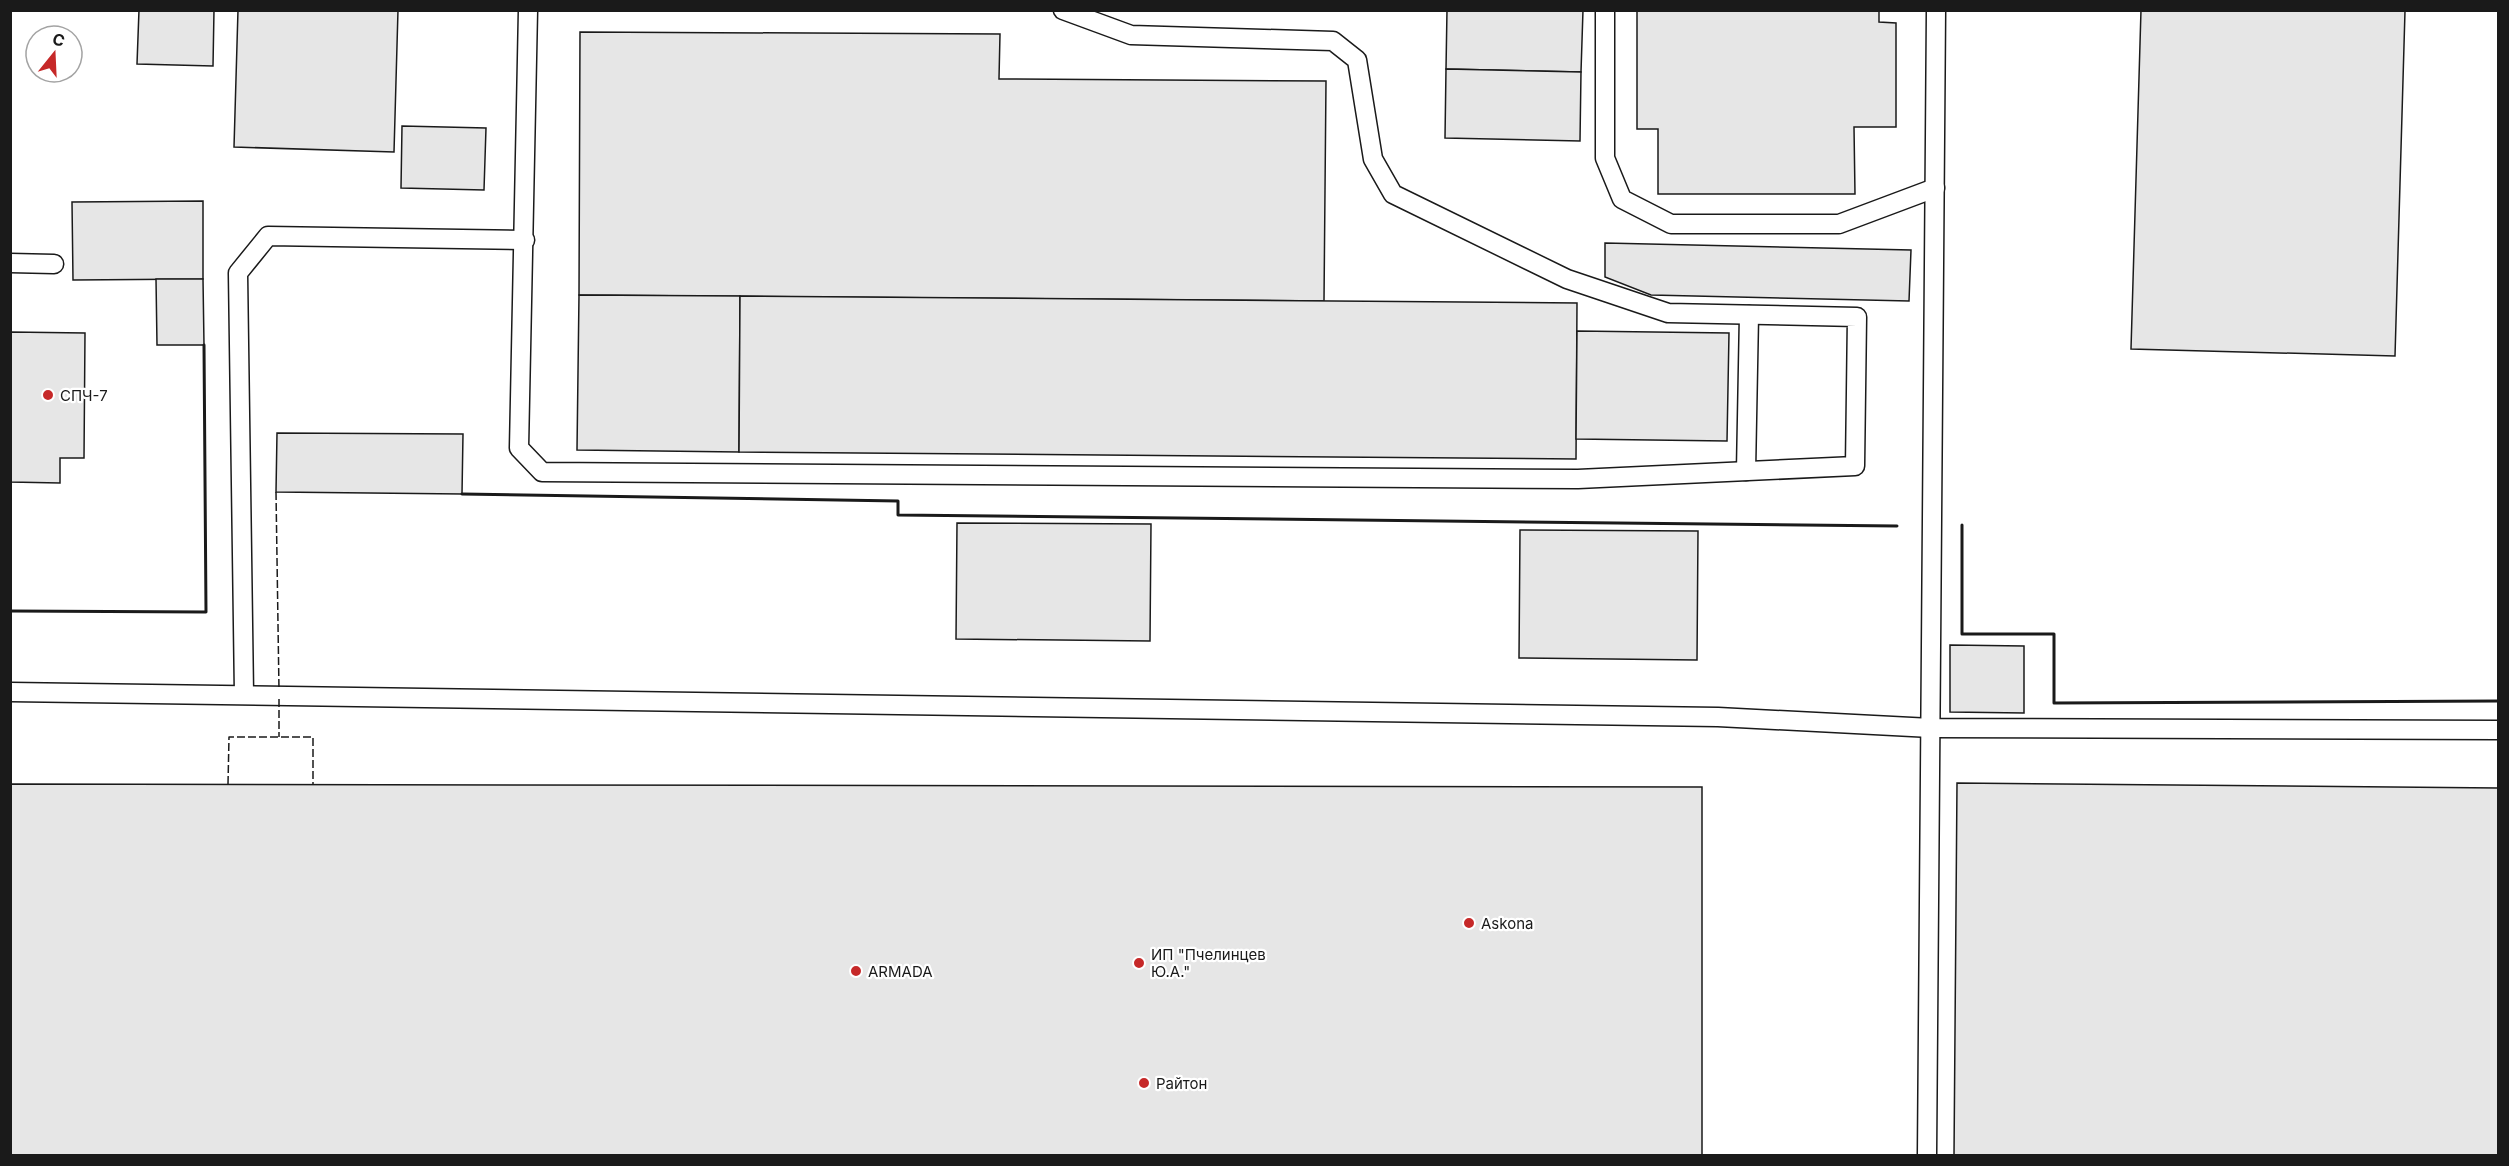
<svg xmlns="http://www.w3.org/2000/svg" width="2509" height="1166" font-family="Inter,sans-serif">
  <style>
    .building { fill: #e6e6e6; stroke: #1a1a1a; stroke-width: 1.5 }
    .lines { fill: none; stroke-linecap: round; stroke-linejoin: round }
    .service-casing { stroke: #1a1a1a; stroke-width: 21 }
    .service { stroke: #fff; stroke-width: 18 }
    .fence { stroke: #1a1a1a; stroke-width: 1.5; stroke-dasharray: 8 3; stroke-linecap: butt }
    .wall { stroke: #1a1a1a; stroke-width: 3 }
    .poi-dot { fill: #c62828; stroke: #fff; stroke-width: 2 }
    .labels { text-anchor: middle; dominant-baseline: central; stroke-width: 4.5; stroke-linejoin: round; paint-order: stroke }
    .poi-label { font-size: 15px; fill: #1a1a1a; stroke: #fff; text-anchor: start }
  </style>
  <rect width="100%" height="100%" fill="#fff"/>
  <g class="building">
    <polygon points="139,10 214,10 213,66 137,64"/>
    <polygon points="238,10 398,10 394,152 234,147"/>
    <polygon points="1447,10 1583,10 1581,72 1446,69"/>
    <polygon points="1637,10 1879,10 1879,22 1896,23 1896,127 1854,127 1855,194 1658,194 1658,129 1637,129"/>
    <polygon points="2141,10 2405,11 2395,356 2131,349"/>
    <polygon points="580,32 1000,34 999,79 1326,81 1324,301 579,295"/>
    <polygon points="1446,69 1581,72 1580,141 1445,138"/>
    <polygon points="402,126 486,128 484,190 401,188"/>
    <polygon points="203,201 203,279 73,280 72,202"/>
    <polygon points="1605,243 1911,250 1909,301 1651,295 1605,277"/>
    <polygon points="156,279 203,279 204,345 157,345"/>
    <polygon points="579,295 740,296 739,452 577,450"/>
    <polygon points="740,296 1577,303 1576,459 739,452"/>
    <polygon points="1577,331 1729,333 1727,441 1576,439"/>
    <polygon points="10,332 85,333 84,458 60,458 60,483 10,482"/>
    <polygon points="277,433 463,434 462,494 276,492"/>
    <polygon points="957,523 1151,524 1150,641 956,639"/>
    <polygon points="1520,530 1698,531 1697,660 1519,658"/>
    <polygon points="1950,645 2024,646 2024,713 1950,712"/>
    <polygon points="1957,783 2498,788 2498,1156 1954,1156"/>
    <polygon points="10,784 1702,787 1702,1156 10,1156"/>
  </g>
  <g class="lines">
    <g class="service-casing">
      <g id="service">
        <polyline points="528,10 519,448 542,472 1578,479 1855,466 1857,317 1668,313 1567,279 1393,194 1373,159 1357,60 1333,41 1131,35 1063,10"/>
        <polyline points="1605,10 1605,158 1622,199 1671,224 1839,224 1935,188"/>
        <polyline points="10,263 54,264"/>
        <polyline points="1746,471 1749,315"/>
        <polyline points="10,692 1718,717 1931,728 2498,730"/>
        <polyline points="244,694 238,273 268,236 525,240"/>
        <polyline points="1927,1156 1936,10"/>
      </g>
    </g>
    <use href="#service" class="service"/>
    <g class="fence">
      <polyline points="276,492 279,690"/>
      <polyline points="279,699 279,737"/>
      <polyline points="228,784 229,737 313,737 313,784"/>
    </g>
    <g class="wall">
      <polyline points="462,494 898,501 898,515 1897,526"/>
      <polyline points="1962,525 1962,634 2054,634 2054,703 2498,701"/>
      <polyline points="10,611 206,612 204,345"/>
    </g>
  </g>
  <g class="poi-dot">
    <circle cx="48" cy="395" r="6"/>
    <circle cx="1469" cy="923" r="6"/>
    <circle cx="1139" cy="963" r="6"/>
    <circle cx="856" cy="971" r="6"/>
    <circle cx="1144" cy="1083" r="6"/>
  </g>
  <g class="labels">
    <g class="poi-label">
      <text x="60" y="395">СПЧ-7</text>
      <text x="1481" y="923">Askona</text>
      <text x="1151" y="954">ИП "Пчелинцев<tspan x="1151" dy="17">Ю.А."</tspan></text>
      <text x="868" y="971">ARMADA</text>
      <text x="1156" y="1083">Райтон</text>
    </g>
  </g>
  <rect width="2509" height="1166" fill="none" stroke="#1a1a1a" stroke-width="24"/>
  <g transform="translate(54 54) rotate(18)"><circle r="28" fill="#ffffff" stroke="#a3a3a3" stroke-width="1.5"/>
  <path d="M0-4.5L10 22L0 15L-10 22Z" fill="#c62828"/>
  <text y="-9" font-size="16" font-weight="bold" text-anchor="middle" fill="#1a1a1a">С</text>
  </g>
</svg>
